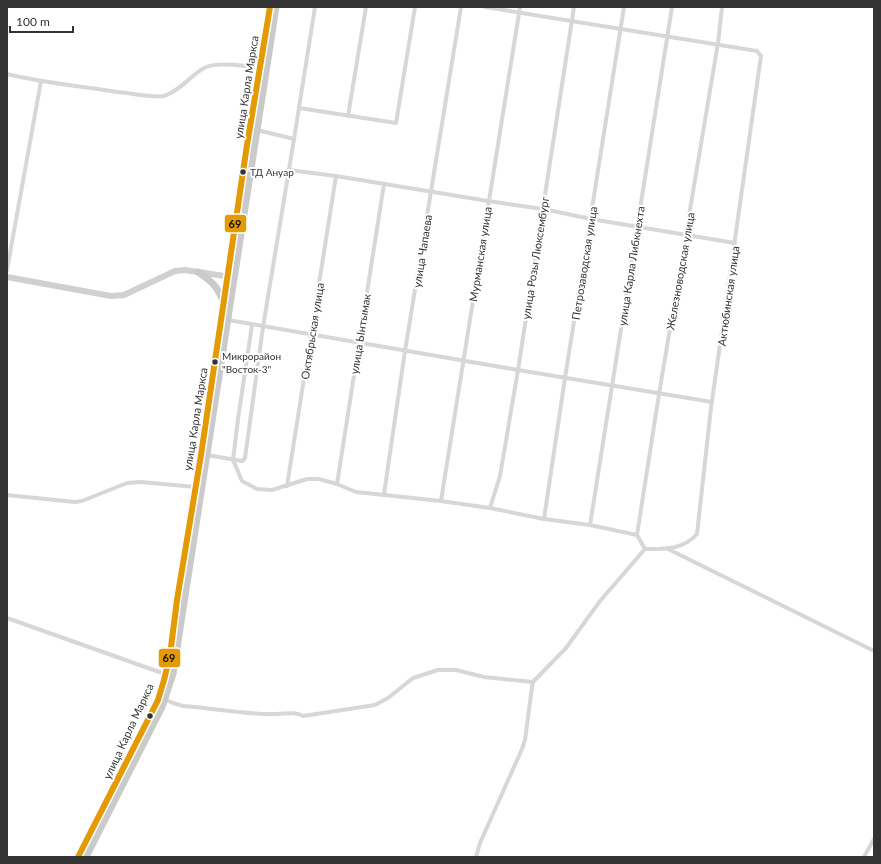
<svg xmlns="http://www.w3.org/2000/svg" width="881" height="864" font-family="Lato,sans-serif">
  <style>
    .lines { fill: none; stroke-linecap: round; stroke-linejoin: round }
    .street { stroke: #d7d7d7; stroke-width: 4 }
    .secondary { stroke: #d0d0d0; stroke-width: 6 }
    .primary { stroke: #cacaca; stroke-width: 7 }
    .bus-1-casing { stroke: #fff; stroke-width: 9 }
    .bus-1 { stroke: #e39a05; stroke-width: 6 }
    .bus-dot { fill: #333; stroke: #fff; stroke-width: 1.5 }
    .labels { text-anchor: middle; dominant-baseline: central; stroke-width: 4; stroke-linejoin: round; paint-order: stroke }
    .bus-label { font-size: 10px; fill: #333; stroke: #fff; text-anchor: start }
    .street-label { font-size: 11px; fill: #333; stroke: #fff }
    .line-badge { stroke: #fff; stroke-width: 1.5 }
    .pale-badge-label { font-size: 11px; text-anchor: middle; font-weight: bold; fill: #111 }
  </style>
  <rect width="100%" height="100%" fill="#fff"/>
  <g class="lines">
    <g class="street">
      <path d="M7,74C43,83 81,86 118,92C130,93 153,98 164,96C180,91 190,76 204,68C219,61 246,67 262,67"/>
      <polyline points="299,108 396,123 415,7"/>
      <polyline points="348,116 366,7"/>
      <polyline points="257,130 294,139"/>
      <polyline points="289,170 336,176 488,201 543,209 591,219 735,243"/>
      <polyline points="7,270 41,81"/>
      <polyline points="228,320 518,370 712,402"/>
      <path d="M252,325L238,419L233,460L242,481L257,489L272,490L307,479H319L337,484L356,492L441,501L490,508L544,519L590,525L637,535L645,549C664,549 683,550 697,534L711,408L761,56L757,51L485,7"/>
      <polyline points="207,455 242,461 245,458 263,327 294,139 315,7"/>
      <polyline points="337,484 384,184"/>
      <polyline points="287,486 336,176"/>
      <polyline points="384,494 405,351 461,7"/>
      <polyline points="7,495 75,502 82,501 127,483 141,482 196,487"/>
      <polyline points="441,501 520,7"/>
      <polyline points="490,508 500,476 518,370 574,7"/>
      <polyline points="544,519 565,378 624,7"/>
      <polyline points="590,525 672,7"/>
      <polyline points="637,535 659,394 718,43 722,7"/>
      <polyline points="668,549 874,651"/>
      <polyline points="7,618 165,674"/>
      <path d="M164,699L173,703L183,706C214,708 245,715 276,714C286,714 294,711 303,716L375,705L388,698L413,678L438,670H456L484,677L533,682"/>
      <polyline points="476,857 480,843 522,749 525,740 532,687 533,682 566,648 600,601 645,549"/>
      <polyline points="864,857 874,839"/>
    </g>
    <polyline class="secondary" points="7,277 111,296 124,295 175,271 185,270 231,277"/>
    <g class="primary">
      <path d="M198,272C211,281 217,285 223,301"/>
      <polyline points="78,857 158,700 164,680 170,655 177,600 201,455 247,145 270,7"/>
      <polyline points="86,857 162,707 173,674 276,7"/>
    </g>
    <g class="bus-1-casing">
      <polyline id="bus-1" points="78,857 158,700 164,680 170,655 177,600 201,455 247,145 270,7"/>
    </g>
    <use href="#bus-1" class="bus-1"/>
  </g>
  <g class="bus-dot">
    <circle cx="243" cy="172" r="3.5"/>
    <circle cx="215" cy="362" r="3.5"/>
    <circle cx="150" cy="716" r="3.5"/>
  </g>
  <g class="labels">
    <g class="bus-label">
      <text x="250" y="172">ТД Ануар</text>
      <text x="222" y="356">Микрорайон<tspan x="222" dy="13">"Восток-3"</tspan></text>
    </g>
    <g class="street-label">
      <text transform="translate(246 87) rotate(-81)">улица Карла Маркса</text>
      <text transform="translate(422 251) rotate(-81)">улица Чапаева</text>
      <text transform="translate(480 254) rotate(-81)">Мурманская улица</text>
      <text transform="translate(535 258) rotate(-81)">улица Розы Люксембург</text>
      <text transform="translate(584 263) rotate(-81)">Петрозаводская улица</text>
      <text transform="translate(631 266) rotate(-81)">улица Карла Либкнехта</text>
      <text transform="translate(680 271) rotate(-80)">Железноводская улица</text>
      <text transform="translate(728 296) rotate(-82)">Актюбинская улица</text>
      <text transform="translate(312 331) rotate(-81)">Октябрьская улица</text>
      <text transform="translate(360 334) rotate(-81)">улица Ынтымак</text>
      <text transform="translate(195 419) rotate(-81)">улица Карла Маркса</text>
      <text transform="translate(128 731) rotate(-65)">улица Карла Маркса</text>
    </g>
  </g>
  <g class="line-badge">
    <rect x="224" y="214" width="23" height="19" rx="4" fill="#e39a05"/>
    <rect x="158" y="648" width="23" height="20" rx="4" fill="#e39a05"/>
  </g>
  <g class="pale-badge-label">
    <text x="235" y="228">69</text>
    <text x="169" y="662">69</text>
  </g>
  <rect width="881" height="864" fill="none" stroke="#333333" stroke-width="16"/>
  <path d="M10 26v6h63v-6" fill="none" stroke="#333333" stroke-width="2"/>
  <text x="16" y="26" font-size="12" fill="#333333" stroke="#ffffff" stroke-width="3" paint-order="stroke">100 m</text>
</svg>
